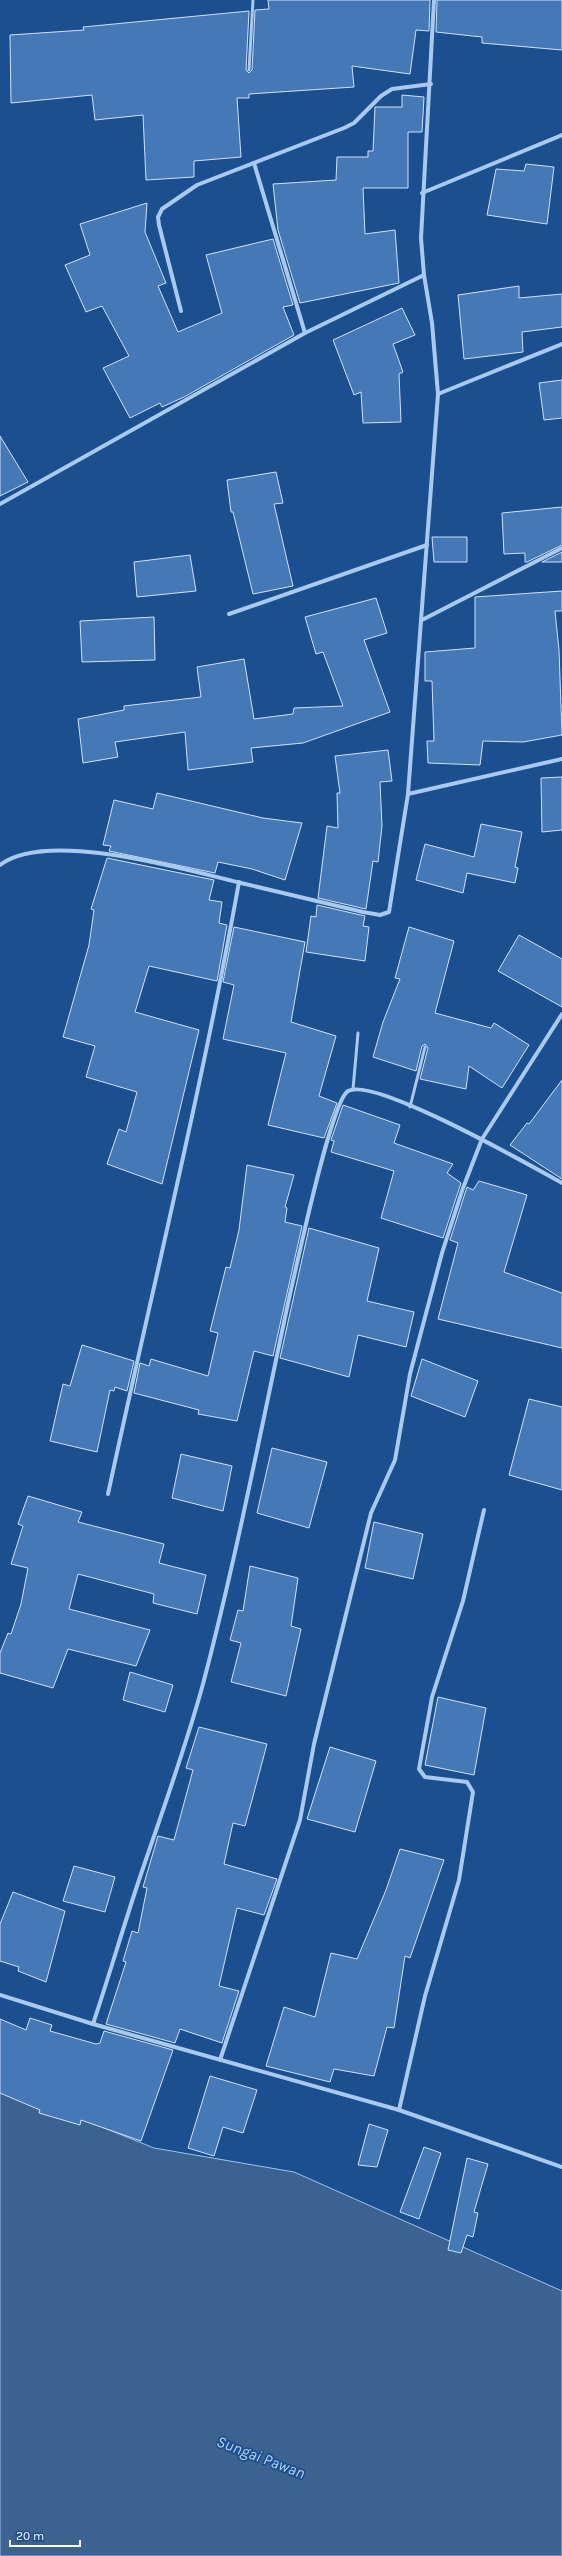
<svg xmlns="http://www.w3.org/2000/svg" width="562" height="2556" font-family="Karla,sans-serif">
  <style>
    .water { fill: #3c6290; stroke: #9cc4f0 }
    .building { fill: #4478b7; stroke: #cfe3fa }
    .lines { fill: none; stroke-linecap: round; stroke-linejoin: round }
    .lane { stroke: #a9c9ee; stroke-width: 3 }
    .street { stroke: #a9c9ee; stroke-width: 4 }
    .labels { text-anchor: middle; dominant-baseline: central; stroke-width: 3.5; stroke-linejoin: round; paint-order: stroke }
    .water-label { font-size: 16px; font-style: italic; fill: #b5d3f5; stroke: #1b4f8f }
  </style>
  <rect width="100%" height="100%" fill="#1b4f8f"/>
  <polygon class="water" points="0,2086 154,2148 294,2172 562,2291 562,2556 0,2556"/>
  <g class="building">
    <polygon points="268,0 430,0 429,31 416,30 410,74 352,66 354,87 249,94 249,98 237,98 241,157 194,161 194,177 146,180 143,115 95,120 92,95 11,103 10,35 84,30 83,27 249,11 246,70 249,73 252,70 255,10 269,9"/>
    <polygon points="437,0 562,0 562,50 482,43 482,37 436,32"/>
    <polygon points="402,95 424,97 422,132 408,132 408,188 363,188 365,234 395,230 399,283 300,303 278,230 273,184 336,180 337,157 368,157 368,151 373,151 375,107 402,107"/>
    <polygon points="526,164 554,167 547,224 487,215 496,169 524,171"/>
    <polygon points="147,203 145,232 166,283 158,286 178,332 222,313 206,255 273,239 293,305 283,307 294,335 184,397 162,407 160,403 130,418 103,368 129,356 102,306 86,312 65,265 90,255 80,224"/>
    <polygon points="519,286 519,298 562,294 562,327 522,332 523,352 464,359 458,295"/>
    <polygon points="402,308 415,335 393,344 403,372 399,374 401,422 363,423 361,392 354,395 333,340"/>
    <polygon points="562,380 562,418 544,420 539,383"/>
    <polygon points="0,436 28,482 0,496"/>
    <polygon points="276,472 283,503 274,504 293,586 253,594 233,512 231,512 227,480"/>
    <polygon points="562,507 562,545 527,562 525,562 525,553 504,554 502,513"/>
    <polygon points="432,537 467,537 467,562 434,562"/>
    <polygon points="562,552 562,562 542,562"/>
    <polygon points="190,555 196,591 137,597 134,562"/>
    <polygon points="562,591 562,611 555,611 559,650 562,735 523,742 483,741 480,765 428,763 427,741 434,741 432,681 425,681 425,652 475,648 475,597"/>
    <polygon points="376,598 387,633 364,640 390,712 303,743 251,748 253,762 188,770 185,732 115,742 118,757 83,763 78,719 124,710 124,706 201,697 197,667 244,659 254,719 293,714 294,708 343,706 323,652 316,654 305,617"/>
    <polygon points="154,617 155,660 82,662 80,621"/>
    <polygon points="388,750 392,781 380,782 382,826 378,862 373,861 366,909 318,898 327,826 338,828 337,793 340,793 335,756"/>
    <polygon points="562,777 562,830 542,832 541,778"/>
    <polygon points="157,793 263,818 302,823 285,880 252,869 218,862 215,873 109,851 111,846 103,845 114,800 153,809"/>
    <polygon points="481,824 522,832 515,867 518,868 515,883 467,873 463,893 416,880 425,844 474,857"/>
    <polygon points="107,858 214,880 209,900 222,902 219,923 227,925 217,981 149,966 135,1012 199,1030 162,1184 107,1164 119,1129 126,1132 137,1092 86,1077 95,1046 63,1037 89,945 94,910 91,909"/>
    <polygon points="317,905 365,916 363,926 369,927 365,961 306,952 311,916 316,917"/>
    <polygon points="234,927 305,942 291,1022 336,1036 319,1096 337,1103 324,1138 268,1125 286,1053 223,1039 234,985 223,982"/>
    <polygon points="409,927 454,941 435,1013 491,1028 494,1023 529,1045 502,1088 469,1066 466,1089 420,1079 428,1048 425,1044 422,1046 416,1071 373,1057 383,1022 400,979 395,978"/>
    <polygon points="519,935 562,959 562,1007 498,971"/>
    <polygon points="562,1080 562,1179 510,1145 527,1123 529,1124"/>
    <polygon points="343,1105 400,1125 394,1143 453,1164 447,1173 461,1183 443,1238 381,1218 394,1171 331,1152 334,1141 331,1140"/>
    <polygon points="247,1165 294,1175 285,1207 287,1208 285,1222 302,1226 273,1356 254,1351 237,1421 198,1414 199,1410 134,1393 140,1363 149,1366 151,1359 208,1376 218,1333 210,1331 226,1267 230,1268 239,1230"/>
    <polygon points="479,1181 527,1195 504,1272 562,1293 562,1348 438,1319 458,1243 450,1240 467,1187 473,1190"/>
    <polygon points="309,1228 379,1248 367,1301 414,1312 406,1347 358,1335 349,1377 280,1358"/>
    <polygon points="82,1345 134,1361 127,1391 115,1387 114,1391 110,1390 97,1452 50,1441 63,1384 70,1386"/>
    <polygon points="422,1359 478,1381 465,1417 411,1396"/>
    <polygon points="529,1399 562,1407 562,1490 509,1475"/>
    <polygon points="272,1448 327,1462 309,1528 257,1513"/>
    <polygon points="181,1454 232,1466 223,1511 172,1498"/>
    <polygon points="28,1496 82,1512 78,1522 164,1544 159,1563 206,1575 197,1614 153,1603 154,1594 78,1574 69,1609 150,1630 136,1666 68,1649 53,1688 0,1673 0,1653 8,1633 11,1634 21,1604 28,1568 11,1564 23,1526 18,1524"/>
    <polygon points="374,1522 423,1534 413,1579 365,1568"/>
    <polygon points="250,1566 298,1578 291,1626 301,1629 286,1696 231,1682 241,1643 230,1640 238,1610 243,1611"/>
    <polygon points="130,1672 173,1685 165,1712 123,1700"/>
    <polygon points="438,1697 486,1708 474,1775 425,1765"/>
    <polygon points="199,1727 267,1744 245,1826 233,1823 224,1864 277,1879 264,1915 237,1908 219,1986 239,1991 222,2043 180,2029 175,2043 106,2024 126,1962 123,1961 132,1931 138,1933 147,1888 143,1887 158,1836 174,1840 193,1770 186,1768"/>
    <polygon points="330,1747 376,1761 355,1832 307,1819"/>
    <polygon points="400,1849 444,1860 410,1958 405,1956 394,2028 387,2027 374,2076 334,2069 330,2082 266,2066 284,2007 315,2017 331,1953 357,1959 386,1890"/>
    <polygon points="74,1866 115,1877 105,1912 63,1901"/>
    <polygon points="13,1892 65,1911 46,1982 18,1971 19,1967 0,1961 0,1924"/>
    <polygon points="30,2018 52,2025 50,2031 96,2044 100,2043 104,2031 173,2050 141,2141 81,2120 80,2125 39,2113 40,2110 0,2093 0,2019 26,2030"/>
    <polygon points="210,2076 257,2090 243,2133 223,2127 214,2156 188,2148"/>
    <polygon points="369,2124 388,2130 377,2167 358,2165"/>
    <polygon points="424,2147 441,2153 419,2219 400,2212"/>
    <polygon points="467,2158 488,2164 474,2212 478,2213 473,2237 467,2235 461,2253 448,2250"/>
  </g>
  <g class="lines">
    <g class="lane">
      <polyline points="249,70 253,0"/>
      <polyline points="353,1089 358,1033"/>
      <polyline points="410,1107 425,1047"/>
    </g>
    <g class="street">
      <polyline points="254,163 305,333"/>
      <polyline points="422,193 562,135"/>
      <polyline points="181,311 159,225 158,217 162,209 197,185 344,128 354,123 381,96 392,89 431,84"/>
      <polyline points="438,394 562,344"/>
      <polyline points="0,504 305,333 424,275"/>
      <polyline points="229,614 427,545"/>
      <polyline points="422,620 562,548"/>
      <polyline points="408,794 562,759"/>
      <path d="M0,865C47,829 187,870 241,883C282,893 322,902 363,912L380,915L389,912L408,794L438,394L432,323L424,275L421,238L434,0"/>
      <path d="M108,1494C152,1290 202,1088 239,882"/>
      <polyline points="0,1995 93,2024 399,2110 562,2167"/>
      <path d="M93,2024C109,1976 123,1928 139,1880C161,1815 185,1750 203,1684C237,1555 262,1424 290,1294C297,1265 331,1101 348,1091C374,1076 531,1166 562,1183"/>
      <polyline points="220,2060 300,1820 314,1744 371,1513 395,1460 410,1374 442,1253 463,1188 482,1139 562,1014"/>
      <polyline points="399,2110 425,1996 459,1880 473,1792 467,1782 425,1777 419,1769 432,1697 463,1601 484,1510"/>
    </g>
  </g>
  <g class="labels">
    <g class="water-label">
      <text transform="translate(261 2457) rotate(21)">Sungai Pawan</text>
    </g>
  </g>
  <path d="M10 2540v6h70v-6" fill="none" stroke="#ffffff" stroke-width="2"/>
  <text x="16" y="2540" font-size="12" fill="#ffffff" stroke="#1b4f8f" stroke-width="3" paint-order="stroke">20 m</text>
</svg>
